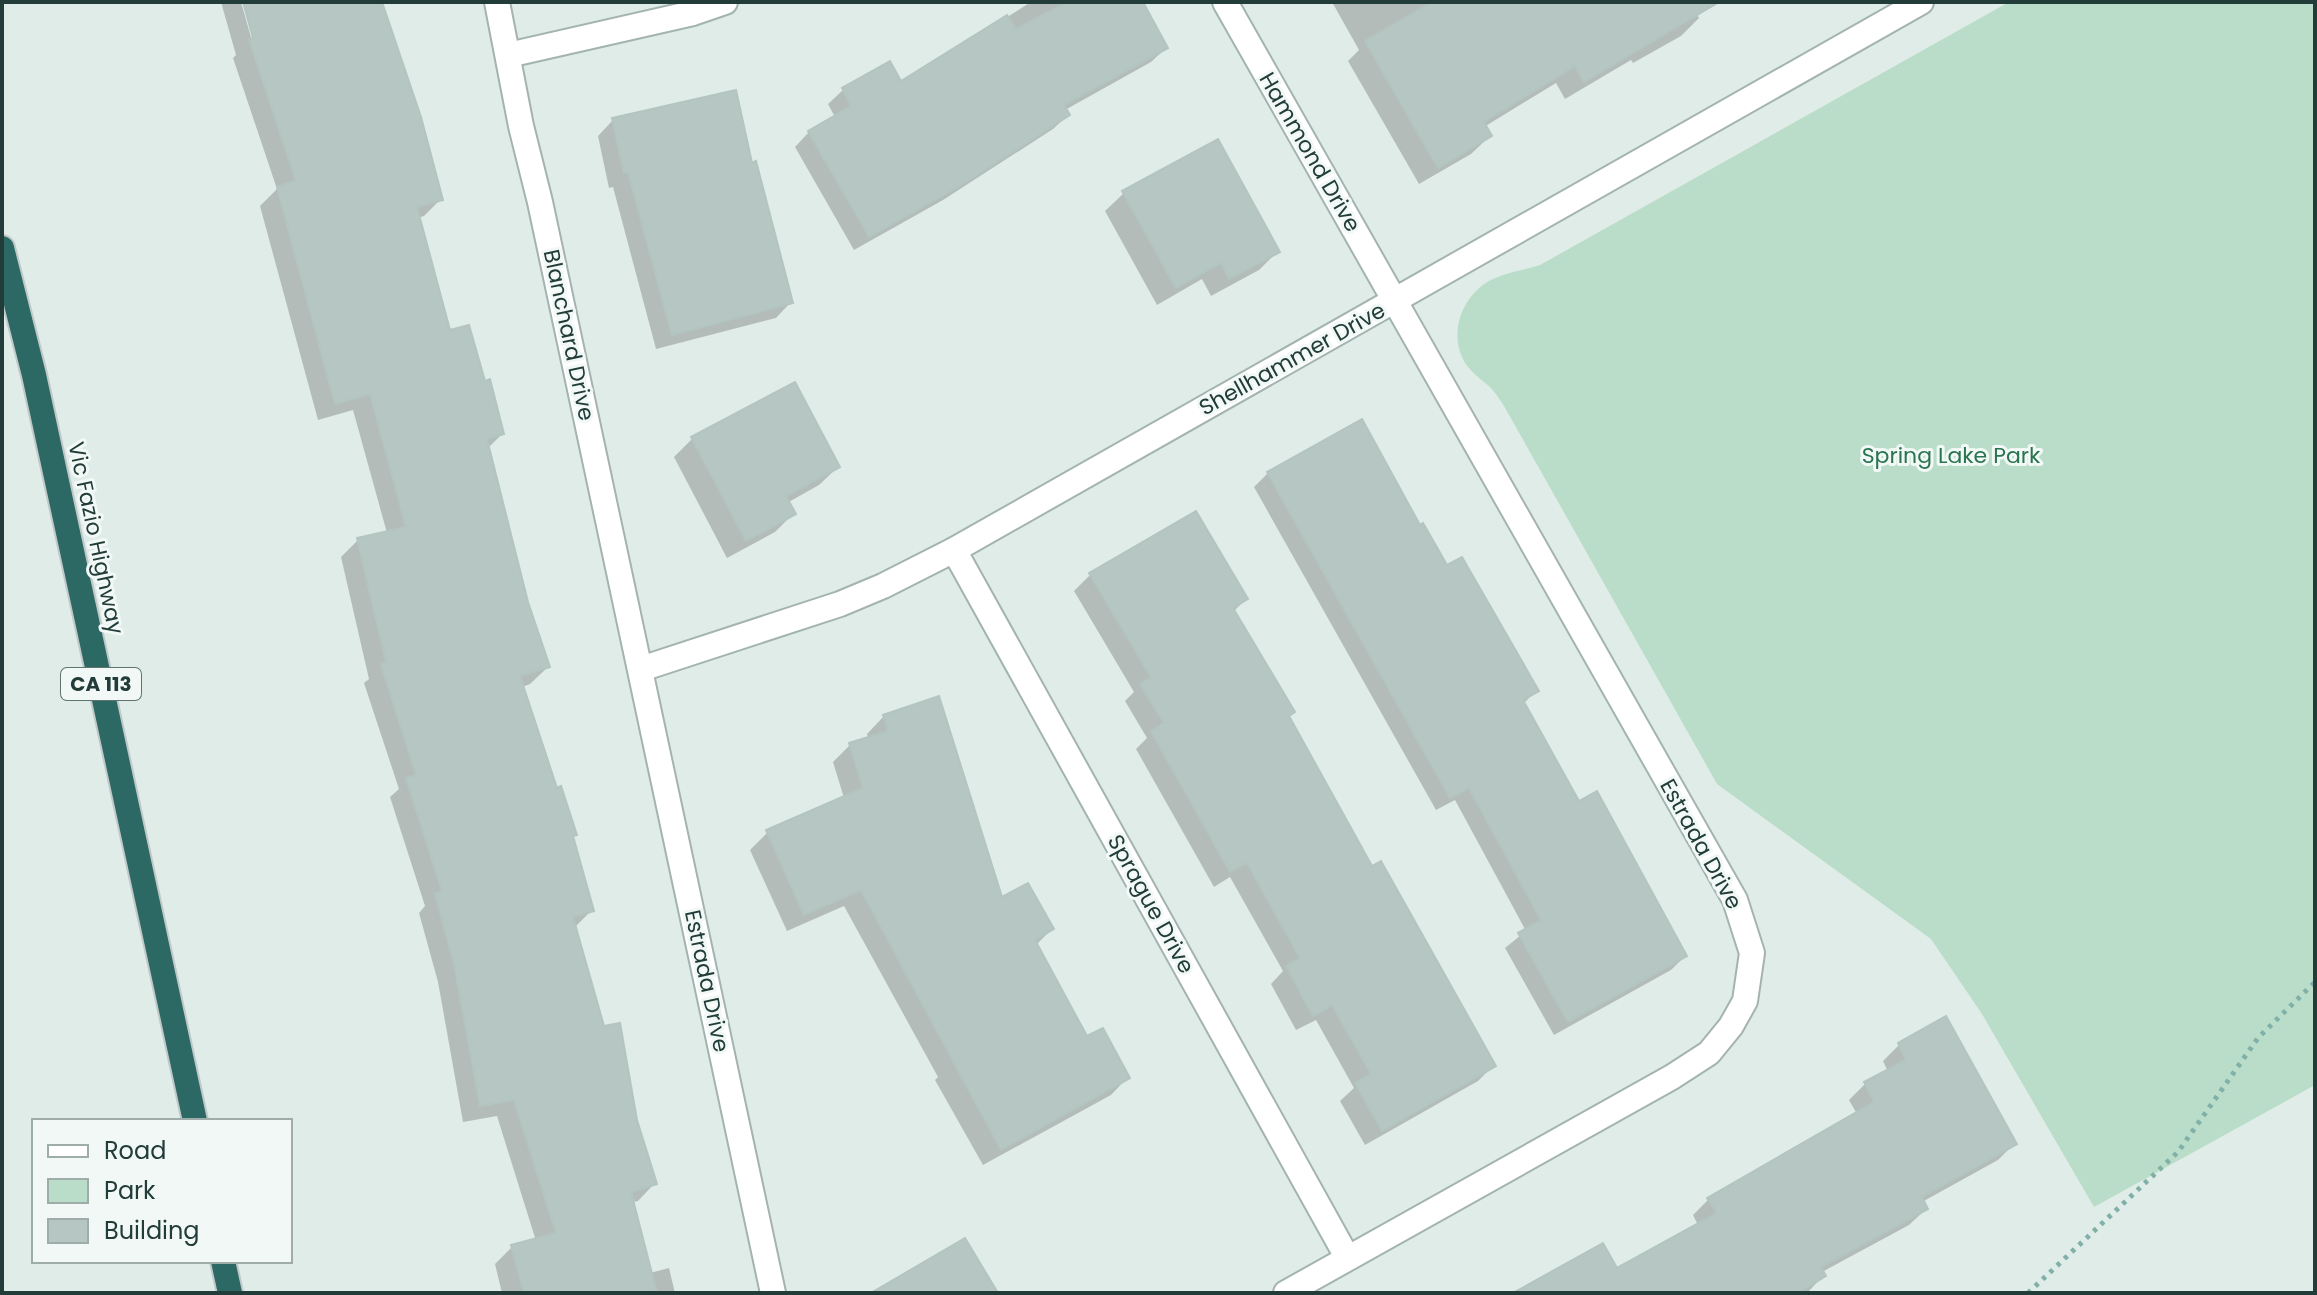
<svg xmlns="http://www.w3.org/2000/svg" width="2317" height="1295" font-family="Poppins,sans-serif">
  <style>
    .green { fill: #b9ddc8 }
    .shadow { fill: #0003 }
    .building { fill: #b6c6c2; stroke: #b3c5c0; stroke-width: 2 }
    .lines { fill: none; stroke-linecap: round; stroke-linejoin: round }
    .minor-casing { stroke: #a3b4b0; stroke-width: 28 }
    .highway-casing { stroke: #c1c8c8; stroke-width: 28 }
    .path { stroke: #80b0a7; stroke-width: 5; stroke-dasharray: 4 6; stroke-linecap: butt }
    .minor { stroke: #fff; stroke-width: 24 }
    .highway { stroke: #2c6965; stroke-width: 24 }
    .labels { text-anchor: middle; dominant-baseline: central; stroke-width: 6; stroke-linejoin: round; paint-order: stroke }
    .shield { fill: #f1f8f5; stroke: #5f7471; stroke-width: 2 }
    .shield-label { font-size: 20px; font-weight: bold; fill: #213c39 }
    .street-label { font-size: 22px; fill: #213c39; stroke: #f1f8f5 }
    .park-label { font-size: 22px; fill: #2a7451; stroke: #f1f8f5 }
  </style>
  <rect width="100%" height="100%" fill="#e0ece8"/>
  <path class="green" d="M2009,2H2315V1085L2094,1207L1982,1014L1931,939L1717,784L1508,413C1503,404 1498,396 1491,388C1480,378 1468,371 1462,357C1449,328 1465,292 1493,279C1507,272 1525,270 1540,265Z"/>
  <g class="shadow">
    <polygon points="221,2 241,2 254,48 258,47 245,2 380,2 441,199 424,216 418,218 449,333 483,383 502,434 488,448 526,602 548,667 530,684 522,687 592,910 574,928 603,1028 655,1183 638,1201 632,1202 650,1273 669,1268 675,1293 502,1293 495,1264 512,1247 536,1241 497,1116 463,1122 438,982 419,913 425,906 390,797 399,789 364,683 369,679 341,557 358,540 387,533 353,410 318,420 260,206 277,189 233,58 236,55"/>
    <polygon points="1031,2 1140,2 1166,48 1151,62 1065,110 1068,115 1053,129 943,200 854,250 795,147 809,132 835,117 828,104 843,90 889,64 900,84"/>
    <polygon points="1332,2 1704,2 1693,8 1699,18 1681,36 1633,63 1631,60 1565,99 1556,83 1484,127 1490,136 1471,154 1419,184 1348,61 1359,50"/>
    <polygon points="613,120 751,166 791,302 776,318 656,349 613,187 609,188 598,136"/>
    <polygon points="1124,193 1277,252 1259,270 1211,296 1202,279 1157,305 1105,211"/>
    <polygon points="692,439 838,467 819,485 787,503 793,514 775,532 727,558 674,457"/>
    <polygon points="1268,473 1420,528 1536,691 1523,704 1579,804 1685,956 1671,970 1554,1035 1505,948 1526,931 1455,800 1436,810 1254,487"/>
    <polygon points="1090,575 1246,599 1233,612 1288,717 1371,869 1494,1065 1478,1081 1365,1145 1340,1101 1354,1088 1316,1020 1296,1030 1271,984 1283,971 1230,877 1214,887 1136,749 1147,738 1125,701 1134,692 1074,591"/>
    <polygon points="884,716 1001,900 1052,929 1036,945 1086,1039 1128,1077 1111,1095 983,1165 935,1080 938,1077 844,906 787,931 750,850 768,832 844,798 833,762 850,745 868,739 867,734"/>
    <polygon points="1945,1019 2014,1144 1998,1160 1922,1202 1926,1209 1909,1225 1822,1272 1824,1275 1808,1292 1519,1293 1616,1271 1698,1225 1693,1215 1709,1199 1857,1114 1849,1100 1865,1084 1888,1072 1883,1061 1899,1045"/>
  </g>
  <g class="building">
    <polygon points="243,2 382,2 421,117 443,200 417,207 450,330 469,325 485,381 490,379 504,434 487,439 528,602 550,667 520,676 557,788 561,786 577,835 573,836 594,911 573,917 604,1026 620,1023 637,1120 657,1184 631,1192 657,1293 524,1293 511,1245 556,1233 514,1100 480,1106 454,964 435,894 442,891 406,778 416,775 381,664 386,662 357,538 406,527 370,394 335,404 277,187 296,181 249,39 253,38"/>
    <polygon points="1068,2 1143,2 1168,48 1064,105 1070,115 960,186 869,237 808,131 851,106 842,88 890,61 901,81 1007,15 1016,29"/>
    <polygon points="1432,2 1719,2 1584,82 1575,66 1484,122 1492,136 1438,168 1365,41"/>
    <polygon points="736,90 752,163 756,161 793,303 672,335 628,172 624,173 612,118"/>
    <polygon points="1218,139 1280,252 1229,279 1221,263 1176,288 1122,191"/>
    <polygon points="795,382 840,467 786,496 796,514 746,541 691,437"/>
    <polygon points="1362,419 1420,525 1423,523 1447,565 1462,557 1539,691 1523,700 1579,801 1597,791 1687,956 1568,1022 1518,933 1541,920 1469,788 1450,798 1267,472"/>
    <polygon points="1196,511 1248,599 1233,608 1295,712 1289,716 1372,866 1381,861 1496,1066 1382,1131 1355,1083 1371,1074 1332,1005 1313,1016 1286,966 1300,958 1247,863 1230,872 1151,731 1164,723 1140,684 1151,677 1089,573"/>
    <polygon points="939,696 1002,897 1028,883 1054,929 1035,940 1087,1036 1103,1028 1130,1078 1001,1150 861,890 804,915 766,830 863,788 849,743 888,731 883,715"/>
    <polygon points="1946,1016 2017,1144 1922,1197 1928,1209 1821,1267 1826,1276 1798,1293 1513,1293 1603,1243 1617,1268 1717,1213 1707,1198 1874,1102 1864,1082 1906,1060 1898,1043"/>
    <polygon points="965,1238 998,1293 871,1293"/>
  </g>
  <g class="lines">
    <g class="minor-casing">
      <g id="minor">
        <polyline points="497,2 521,126 540,202 773,1293"/>
        <polyline points="1225,2 1735,900 1752,953 1745,1001 1731,1026 1709,1053 1672,1077 1286,1293"/>
        <polyline points="508,55 693,13 725,2"/>
        <polyline points="954,550 1347,1257"/>
        <polyline points="641,669 840,604 883,586 954,550 1921,2"/>
      </g>
    </g>
    <g class="highway-casing">
      <g id="highway">
        <polyline points="2,248 34,375 195,1121"/>
        <polyline points="223,1261 230,1293"/>
      </g>
    </g>
    <polyline class="path" points="2028,1293 2178,1152 2258,1038 2315,982"/>
    <use href="#minor" class="minor"/>
    <use href="#highway" class="highway"/>
  </g>
  <g class="labels">
    <rect class="shield" x="61" y="668" width="80" height="32" rx="6"/>
    <g class="shield-label">
      <text x="101" y="684">CA 113</text>
    </g>
    <g class="street-label">
      <text transform="translate(1310 152) rotate(60)">Hammond Drive</text>
      <text transform="translate(569 335) rotate(78)">Blanchard Drive</text>
      <text transform="translate(1292 359) rotate(-29)">Shellhammer Drive</text>
      <text transform="translate(96 538) rotate(78)">Vic Fazio Highway</text>
      <text transform="translate(1701 844) rotate(61)">Estrada Drive</text>
      <text transform="translate(1151 904) rotate(61)">Sprague Drive</text>
      <text transform="translate(707 981) rotate(78)">Estrada Drive</text>
    </g>
    <g class="park-label">
      <text x="1951" y="455">Spring Lake Park</text>
    </g>
  </g>
  <rect width="2317" height="1295" fill="none" stroke="#213c39" stroke-width="8"/>
  <rect x="32" y="1119" width="260" height="144" fill="#f1f8f5" stroke="#9eadaa" stroke-width="2"/>
  <rect x="48" y="1145" width="40" height="12" fill="#ffffff" stroke="#9eadaa" stroke-width="2"/>
  <text x="104" y="1159" font-size="24" fill="#213c39">Road</text>
  <rect x="48" y="1179" width="40" height="24" fill="#b9ddc8" stroke="#9eadaa" stroke-width="2"/>
  <text x="104" y="1199" font-size="24" fill="#213c39">Park</text>
  <rect x="48" y="1219" width="40" height="24" fill="#b6c6c2" stroke="#9eadaa" stroke-width="2"/>
  <text x="104" y="1239" font-size="24" fill="#213c39">Building</text>
</svg>
